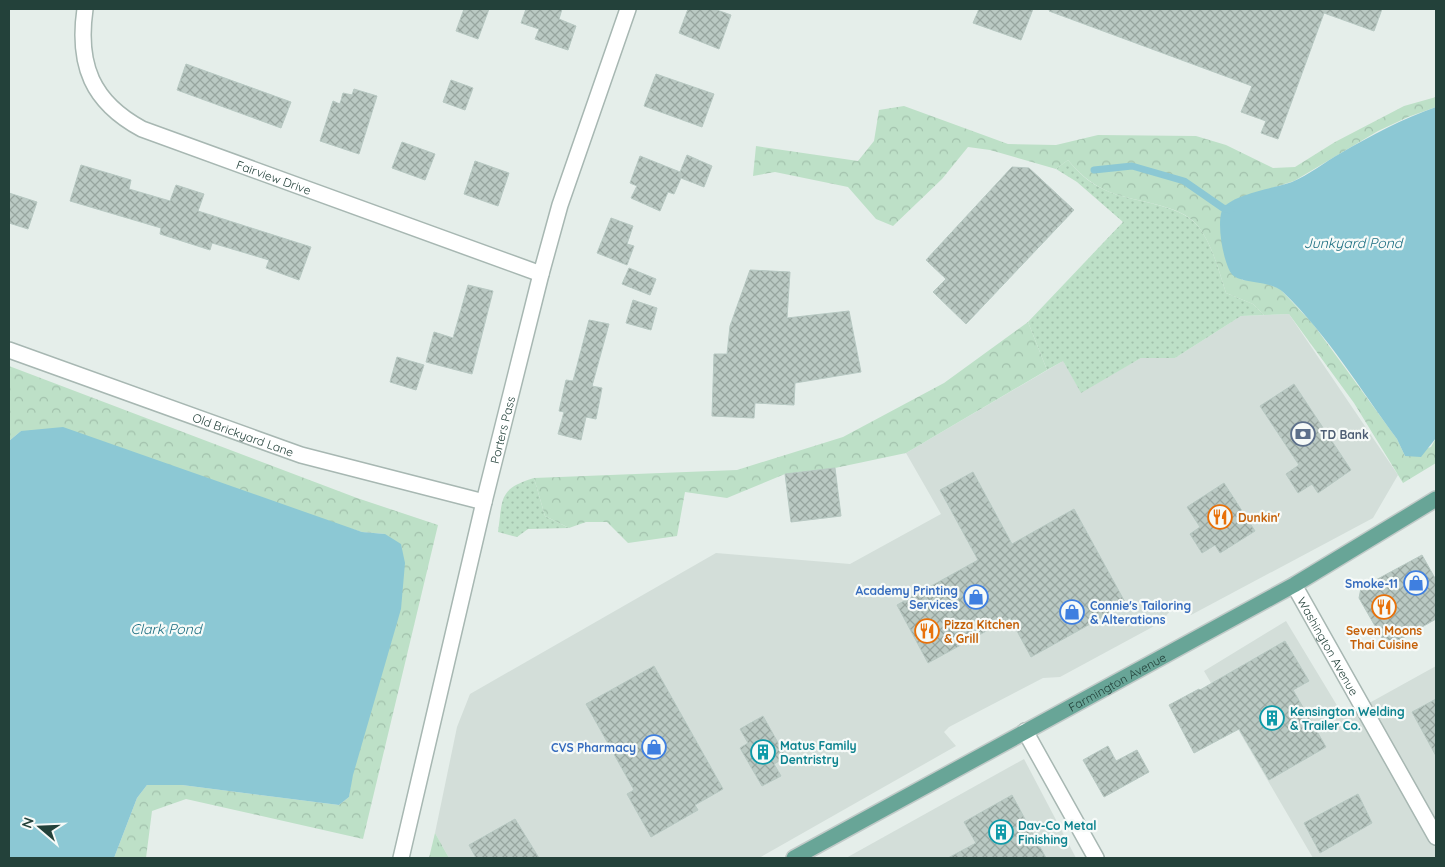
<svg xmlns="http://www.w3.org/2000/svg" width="1445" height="867" font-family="Quicksand,sans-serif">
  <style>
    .built { fill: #d3ded9 }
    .grass { fill: url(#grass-dots) }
    .forest { fill: url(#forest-crowns) }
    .park { fill: url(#park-tufts) }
    .water { fill: #8cc8d4 }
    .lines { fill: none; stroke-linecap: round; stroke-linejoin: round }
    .stream { stroke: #8cc8d4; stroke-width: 7 }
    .building { fill: url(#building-cross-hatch); stroke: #b7c8c2 }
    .minor-casing { stroke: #a7b7b2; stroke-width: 18 }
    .major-casing { stroke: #c1cac8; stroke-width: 18 }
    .minor { stroke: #fff; stroke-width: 15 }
    .major { stroke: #68a597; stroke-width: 15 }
    .labels { text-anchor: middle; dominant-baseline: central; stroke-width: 4.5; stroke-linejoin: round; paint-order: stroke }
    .street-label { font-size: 12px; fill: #23413a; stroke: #f6faf8 }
    .service-label { font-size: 12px; font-weight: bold; fill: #4e5e75; stroke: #f6faf8; text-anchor: start }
    .food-label { font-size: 12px; font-weight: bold; fill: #c56008; stroke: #f6faf8; text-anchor: start }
    .shop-label { font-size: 12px; font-weight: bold; fill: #366cbe; stroke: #f6faf8; text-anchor: end }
    .culture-label { font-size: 12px; font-weight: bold; fill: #0d838f; stroke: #f6faf8; text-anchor: start }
    .water-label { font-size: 14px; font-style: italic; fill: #1a6d80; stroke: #f6faf8 }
  </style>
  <defs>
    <pattern id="grass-dots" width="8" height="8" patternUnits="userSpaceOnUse" patternTransform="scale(1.25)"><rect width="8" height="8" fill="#bde0c7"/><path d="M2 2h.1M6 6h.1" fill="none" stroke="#a2c1ac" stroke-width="1.8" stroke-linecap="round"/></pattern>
    <pattern id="forest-crowns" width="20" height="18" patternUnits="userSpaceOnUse" patternTransform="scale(1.25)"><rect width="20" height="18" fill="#bde0c7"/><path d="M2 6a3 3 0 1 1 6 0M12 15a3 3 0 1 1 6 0" fill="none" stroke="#a2c1ac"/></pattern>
    <pattern id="park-tufts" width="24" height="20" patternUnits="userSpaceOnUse" patternTransform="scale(1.25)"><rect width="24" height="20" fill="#bde0c7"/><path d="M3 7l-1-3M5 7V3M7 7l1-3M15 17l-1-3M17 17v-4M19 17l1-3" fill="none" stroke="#a2c1ac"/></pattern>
    <pattern id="building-cross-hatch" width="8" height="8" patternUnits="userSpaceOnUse" patternTransform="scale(1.25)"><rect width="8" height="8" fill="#bac9c3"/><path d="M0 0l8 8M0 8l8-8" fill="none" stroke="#97a59f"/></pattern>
  </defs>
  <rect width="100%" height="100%" fill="#e5eeea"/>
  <g class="built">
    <polygon points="1289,314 1398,475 1373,518 1191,615 1180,601 1158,624 1060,677 1043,678 949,727 944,732 956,746 759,858 449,858 435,833 457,727 470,694 716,553 850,564 941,514 906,453 1063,361 1081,392 1141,358 1175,358 1241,316"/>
    <polygon points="1286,621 1344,717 1436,666 1436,858 1313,858 1204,671"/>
    <polygon points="1024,759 1076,858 846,858"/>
  </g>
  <g class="grass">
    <path d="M1068,160C1078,172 1088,182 1103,189C1130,203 1178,202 1198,226C1212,244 1219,271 1226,293L1253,304L1264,315L1241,316L1175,358H1141L1081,393L1063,361L1047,370L1028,322L1123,222L1077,182L1056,169Z"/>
    <path d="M534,478L545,516L569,528L528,529L517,537L498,532C503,498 498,489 534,478Z"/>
  </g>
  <g class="forest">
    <path d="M1436,97V107L1408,117L1378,131L1294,181L1233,201L1242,280L1261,281L1280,289L1313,324L1397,439L1405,456L1431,447L1436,438V463L1403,483L1354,403L1289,314L1264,315L1253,304L1226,293C1219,271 1212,244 1198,226C1179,202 1130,203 1103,189C1089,182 1078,172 1068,160L1056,169L990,150L968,147L942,179L893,226L876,219L848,187L775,172L753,176L756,146L858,161L874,141L879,110L904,106L1008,144L1056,145L1098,135L1196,136L1226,145L1273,168L1295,167L1335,142L1404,106Z"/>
    <polygon points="1028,322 1047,370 906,453 835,468 785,474 727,498 685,492 677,536 628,543 607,522 586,522 569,528 545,516 534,478 737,470 843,437 944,383"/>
    <polygon points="9,366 357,498 438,525 363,839 186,799 152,811 146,858 114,858 137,798 147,785 182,785 339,805 349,797 385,534 362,532 21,431 9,441"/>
  </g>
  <polygon class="park" points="435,833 449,858 429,858"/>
  <g class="water">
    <path d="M1436,107V438L1421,457L1405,456L1397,439C1360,389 1327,334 1283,292C1269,279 1239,285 1231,273C1223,261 1215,218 1224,207C1236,194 1274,188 1292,182C1309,175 1325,162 1341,153C1372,135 1402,119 1436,107Z"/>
    <polygon points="63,427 362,532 385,534 401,544 405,563 401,609 353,775 349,797 339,805 182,785 147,785 137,798 114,858 9,858 9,441 21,431"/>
  </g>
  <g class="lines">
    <polyline class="stream" points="1094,170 1132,166 1184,181 1223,208 1231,210"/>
  </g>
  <g class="building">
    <polygon points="464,9 489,9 478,39 456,31"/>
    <polygon points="526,9 562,9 559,19 576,26 568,50 535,39 539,29 521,23"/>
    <polygon points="688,9 714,9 731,15 719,49 679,33"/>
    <polygon points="979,9 1033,9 1021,40 973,23"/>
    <polygon points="1050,9 1382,9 1374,31 1324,13 1278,139 1261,133 1266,121 1241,112 1252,86 1049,11"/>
    <polygon points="186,64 291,102 281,128 177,90"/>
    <polygon points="656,74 714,94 702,127 644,106"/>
    <polygon points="451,80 473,88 465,110 443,102"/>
    <polygon points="354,89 377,96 359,154 320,141 333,101 340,104 343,93 352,95"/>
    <polygon points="402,142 435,154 425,180 392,168"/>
    <polygon points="687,155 712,166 704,187 681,178 674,194 668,192 660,211 631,198 637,186 630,183 640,156 680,172"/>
    <polygon points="475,161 509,173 498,206 464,194"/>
    <polygon points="81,165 131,180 129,189 170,201 176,185 204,194 198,211 311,247 299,280 266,268 269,260 212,243 210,250 160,234 161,228 70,201"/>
    <polygon points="1012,167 1029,168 1074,210 966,324 933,292 946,279 926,260"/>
    <polygon points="9,193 37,202 28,229 9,223"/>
    <polygon points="611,218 633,226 627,244 634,246 627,265 597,253"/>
    <polygon points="629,268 656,279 650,295 622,284"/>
    <polygon points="750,270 790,272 787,318 849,311 861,372 795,383 794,405 755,403 754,418 712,416 714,354 727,354 730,326"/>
    <polygon points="468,285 493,291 472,374 426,362 434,332 453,338"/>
    <polygon points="633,300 657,308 651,330 626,323"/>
    <polygon points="589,320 609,324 592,386 602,388 596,419 586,417 581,440 558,434 564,412 559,411 566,380 573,381"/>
    <polygon points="397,357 424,365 416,390 390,382"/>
    <polygon points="1294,384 1351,470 1318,493 1312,484 1298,493 1286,474 1299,465 1260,406"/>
    <polygon points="835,468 841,516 791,522 785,474"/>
    <polygon points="973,472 1012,544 1074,509 1126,604 1031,657 1010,618 928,663 897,605 978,560 940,490"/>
    <polygon points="1224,483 1255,531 1220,553 1215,545 1202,553 1190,534 1200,527 1187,507"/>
    <polygon points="1422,555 1436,580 1436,619 1387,647 1359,598 1361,588"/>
    <polygon points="1285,641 1309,681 1293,690 1326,747 1269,780 1239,729 1194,753 1169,705 1199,689 1200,690"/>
    <polygon points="654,666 723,789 695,805 698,810 651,837 627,794 634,790 586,704"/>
    <polygon points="1436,699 1436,756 1412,712"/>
    <polygon points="763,716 786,757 774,764 781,776 762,786 740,748 748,743 740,729"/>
    <polygon points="1108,746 1116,761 1137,750 1149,772 1104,797 1083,760"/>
    <polygon points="1358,794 1372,823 1320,853 1304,823"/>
    <polygon points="1012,795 1046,858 948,858 976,843 964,822"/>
    <polygon points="515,819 539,858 476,858 469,845"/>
  </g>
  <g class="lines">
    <g class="minor-casing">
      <g id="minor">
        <path id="s1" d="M85,9C77,65 92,102 142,129L541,274"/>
        <path id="s2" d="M9,350L301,455L484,502"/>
        <path id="s3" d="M1294,585L1436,837"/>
        <polyline points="1025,731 1096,858"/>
        <path id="s4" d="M401,858L484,502L541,274L560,205L628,9"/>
      </g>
    </g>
    <g class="major-casing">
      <g id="major">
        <path id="s5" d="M794,858L1294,585L1436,499"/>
      </g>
    </g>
    <use href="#minor" class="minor"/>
    <use href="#major" class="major"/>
  </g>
  <defs>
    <g id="bank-ring" transform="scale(1.25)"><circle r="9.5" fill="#f6faf8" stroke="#5c6f8a" stroke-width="1.5"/><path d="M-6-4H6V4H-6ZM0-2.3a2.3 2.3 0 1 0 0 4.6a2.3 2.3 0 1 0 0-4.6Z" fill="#5c6f8a"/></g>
    <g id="restaurant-ring" transform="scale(1.25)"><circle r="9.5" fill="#f6faf8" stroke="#e8710a" stroke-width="1.5"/><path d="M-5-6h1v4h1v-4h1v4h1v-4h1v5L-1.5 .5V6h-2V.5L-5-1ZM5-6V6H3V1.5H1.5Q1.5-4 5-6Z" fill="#e8710a"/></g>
    <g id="shop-ring" transform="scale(1.25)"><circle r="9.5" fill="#f6faf8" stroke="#3f7fe0" stroke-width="1.5"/><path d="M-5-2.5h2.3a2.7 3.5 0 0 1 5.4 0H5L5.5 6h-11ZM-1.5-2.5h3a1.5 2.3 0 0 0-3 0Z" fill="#3f7fe0"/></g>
    <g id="building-ring" transform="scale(1.25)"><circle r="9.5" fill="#f6faf8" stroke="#0f9aa8" stroke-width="1.5"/><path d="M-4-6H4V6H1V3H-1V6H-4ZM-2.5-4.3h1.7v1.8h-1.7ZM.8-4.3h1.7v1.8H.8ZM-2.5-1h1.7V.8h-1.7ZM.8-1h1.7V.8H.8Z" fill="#0f9aa8"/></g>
  </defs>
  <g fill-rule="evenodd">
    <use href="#bank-ring" x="1303" y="434"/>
    <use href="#restaurant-ring" x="1220" y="517"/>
    <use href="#shop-ring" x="1416" y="583"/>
    <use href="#shop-ring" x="976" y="597"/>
    <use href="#restaurant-ring" x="1384" y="607"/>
    <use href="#shop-ring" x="1072" y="612"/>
    <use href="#restaurant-ring" x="927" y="631"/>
    <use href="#building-ring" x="1272" y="718"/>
    <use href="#shop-ring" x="654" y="747"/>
    <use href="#building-ring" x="763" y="752"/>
    <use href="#building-ring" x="1001" y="832"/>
  </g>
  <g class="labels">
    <g class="street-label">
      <text stroke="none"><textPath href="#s1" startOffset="284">Fairview Drive</textPath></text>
      <text stroke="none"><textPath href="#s4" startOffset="440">Porters Pass</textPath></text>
      <text stroke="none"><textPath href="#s2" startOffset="249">Old Brickyard Lane</textPath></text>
      <text stroke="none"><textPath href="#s3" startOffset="70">Washington Avenue</textPath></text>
      <text stroke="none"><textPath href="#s5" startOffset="368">Farmington Avenue</textPath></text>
    </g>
    <g class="service-label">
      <text x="1320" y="434">TD Bank</text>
    </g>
    <g class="food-label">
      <text x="1238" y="517">Dunkin'</text>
      <text x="944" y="624">Pizza Kitchen<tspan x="944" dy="14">&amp; Grill</tspan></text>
      <text x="1384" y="630" text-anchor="middle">Seven Moons<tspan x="1384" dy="14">Thai Cuisine</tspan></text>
    </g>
    <g class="shop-label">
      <text x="1398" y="583">Smoke-11</text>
      <text x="958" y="590">Academy Printing<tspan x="958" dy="14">Services</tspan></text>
      <text x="1090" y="605" text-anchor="start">Connie's Tailoring<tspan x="1090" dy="14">&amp; Alterations</tspan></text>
      <text x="636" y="747">CVS Pharmacy</text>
    </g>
    <g class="culture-label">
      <text x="1290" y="711">Kensington Welding<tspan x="1290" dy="14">&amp; Trailer Co.</tspan></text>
      <text x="780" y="745">Matus Family<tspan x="780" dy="14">Dentristry</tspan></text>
      <text x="1018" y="825">Dav-Co Metal<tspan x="1018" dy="14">Finishing</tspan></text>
    </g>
    <g class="water-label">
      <text x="1353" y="243">Junkyard Pond</text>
      <text x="166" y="629">Clark Pond</text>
    </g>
  </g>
  <rect width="1445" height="867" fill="none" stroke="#23413a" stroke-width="20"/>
  <g transform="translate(40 827) rotate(289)" stroke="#f6faf8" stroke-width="4" paint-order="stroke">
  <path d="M0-4L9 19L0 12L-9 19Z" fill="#23413a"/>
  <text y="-8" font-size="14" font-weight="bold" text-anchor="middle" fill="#23413a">N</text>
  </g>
</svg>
